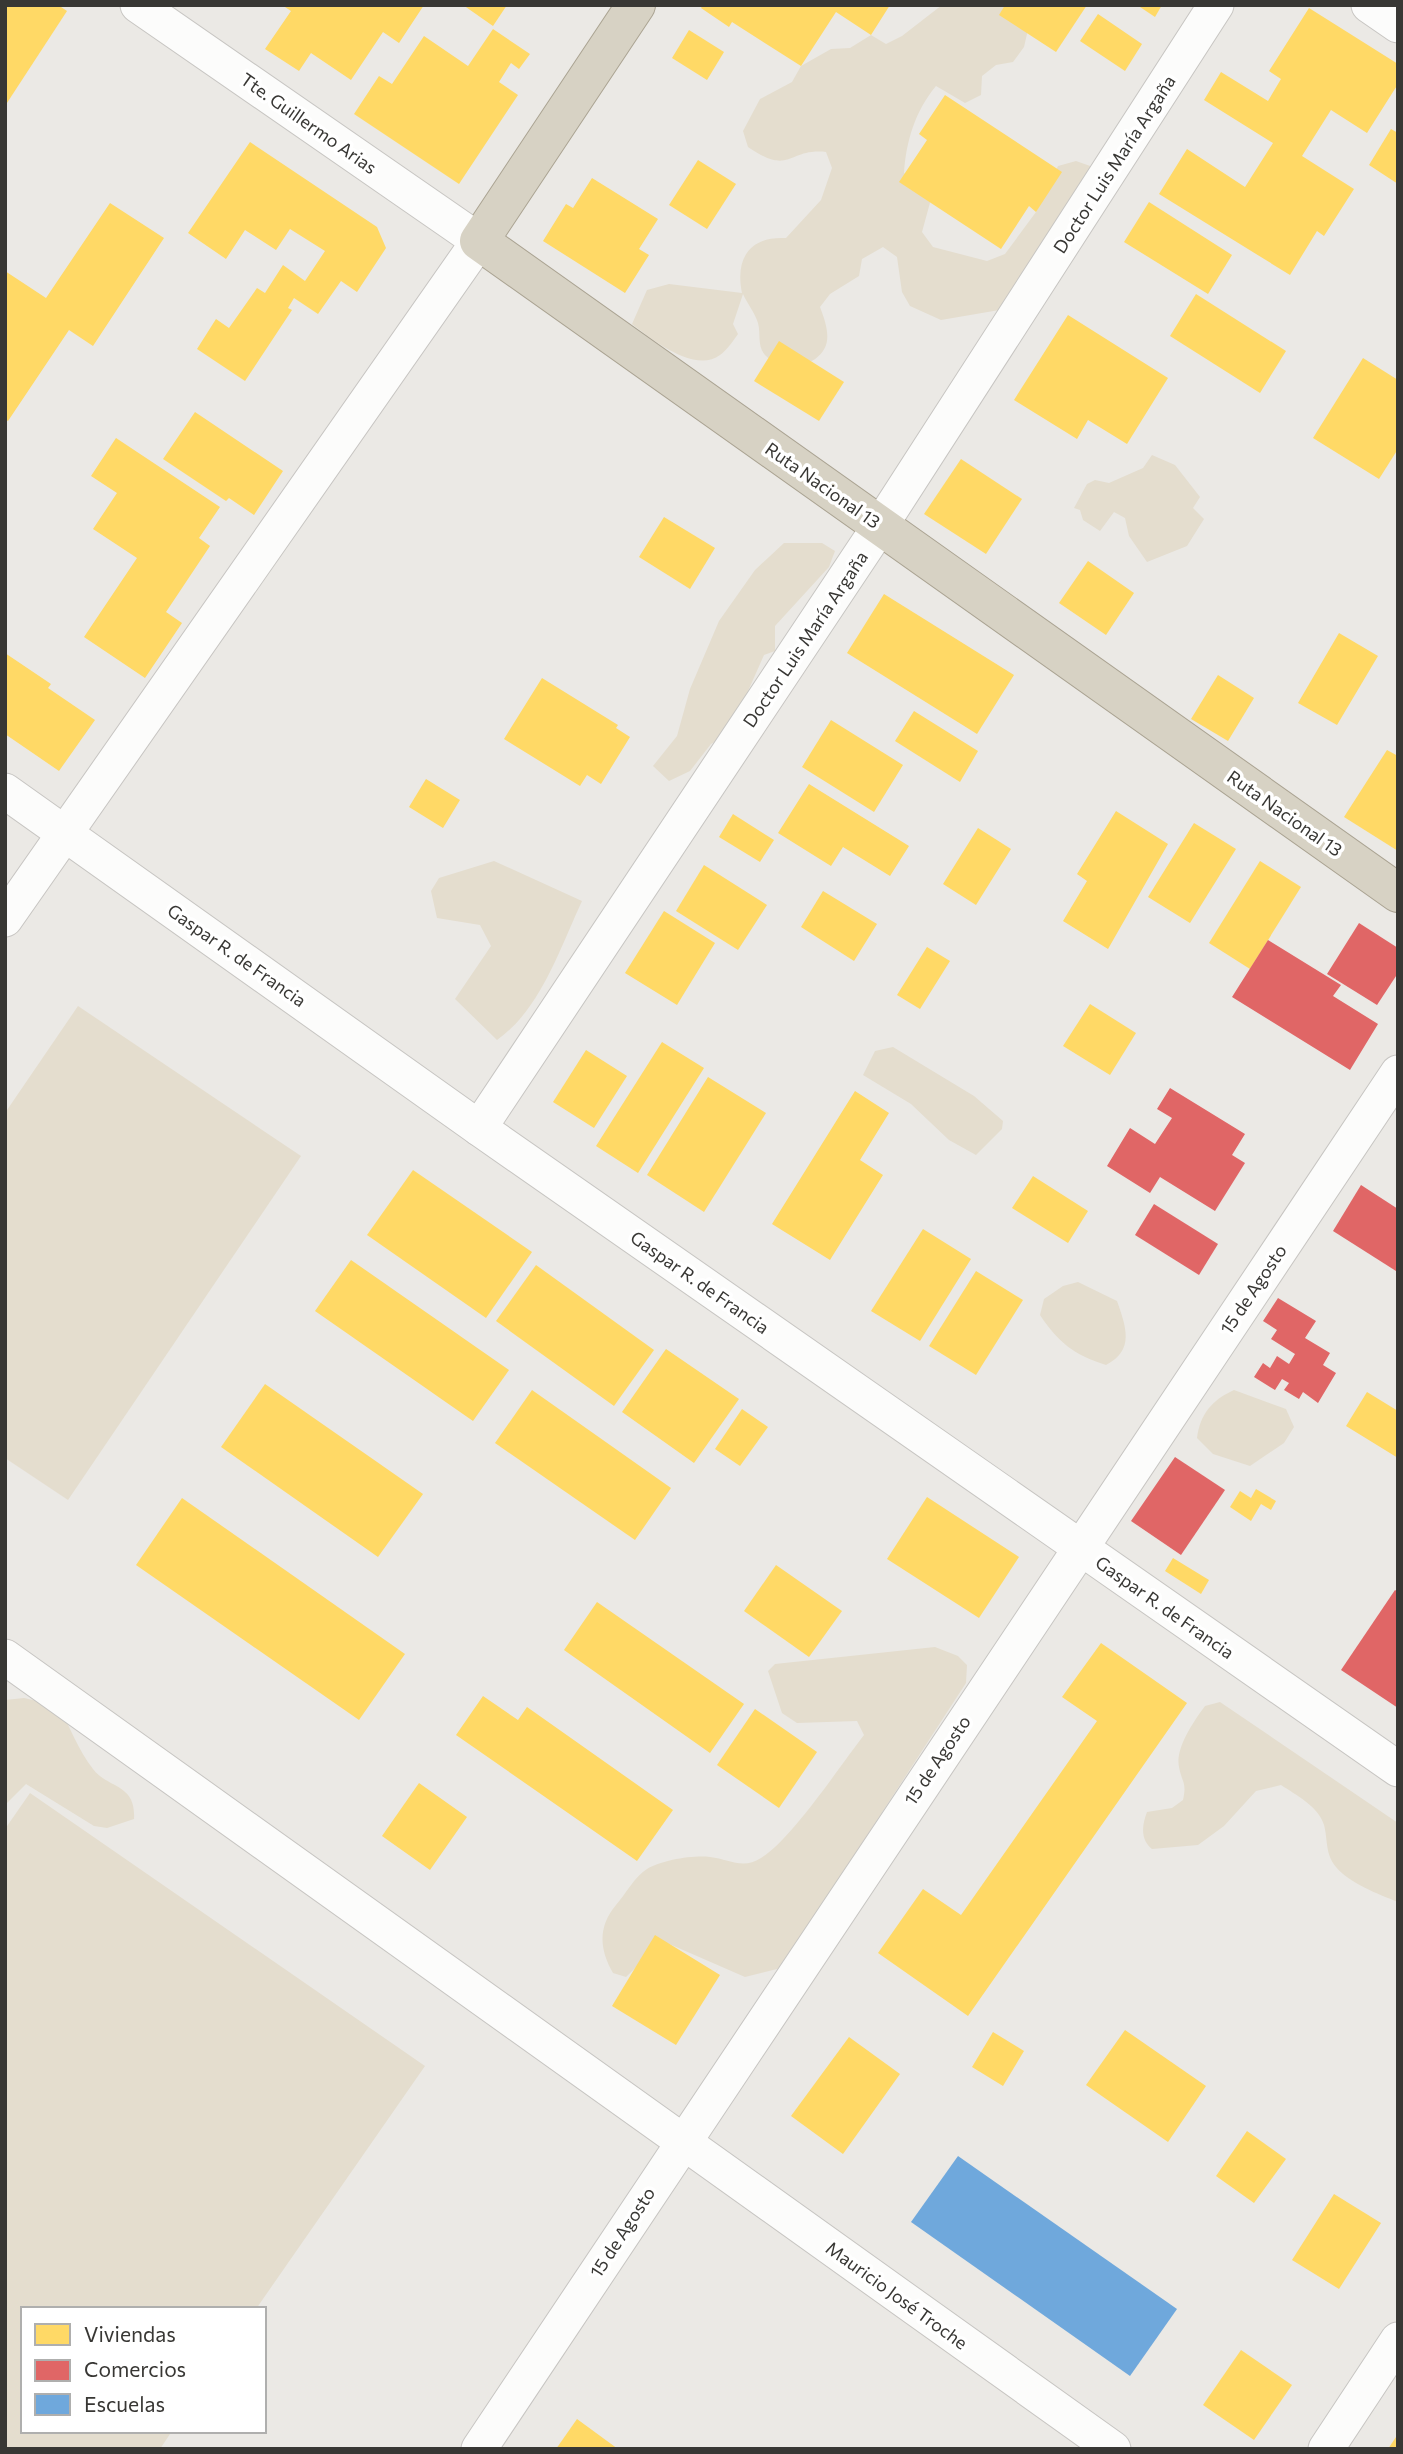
<svg xmlns="http://www.w3.org/2000/svg" width="1403" height="2454" font-family="Commissioner,sans-serif">
  <style>
    .green { fill: #e4ddce }
    .homes { fill: #ffd966 }
    .shops { fill: #e06666 }
    .schools { fill: #6fa8dc }
    .lines { fill: none; stroke-linecap: round; stroke-linejoin: round }
    .street-casing { stroke: #c7c5c2; stroke-width: 37 }
    .highway-casing { stroke: #aaa392; stroke-width: 40 }
    .street { stroke: #fcfcfb; stroke-width: 35 }
    .highway { stroke: #d7d2c4; stroke-width: 38 }
    .labels { text-anchor: middle; dominant-baseline: central; stroke-width: 7; stroke-linejoin: round; paint-order: stroke }
    .street-label { font-size: 18px; fill: #383734; stroke: #fff }
  </style>
  <rect width="100%" height="100%" fill="#ebe9e5"/>
  <g class="green">
    <path d="M942,5H1027L1032,12L1024,47L1013,62L996,65L982,76L981,95L965,103L936,86C915,111 906,142 904,173L920,184L931,199L922,232L933,247L987,261L1005,254L1036,212L1058,166L1076,161L1093,167L1085,236L1078,252L1067,266L1011,308L941,320L910,306L902,292L897,257L883,247L862,259L859,276L830,294L820,307C824,318 830,333 826,345C818,368 781,373 765,355C757,346 761,334 758,323C755,313 747,303 743,294L733,324L738,334C733,341 727,350 720,355C695,374 651,339 632,324L647,290L669,284L742,293C735,259 749,236 786,238L821,200L832,168L826,152C787,148 791,177 748,147L743,131L760,99L792,82L801,66L831,49L850,48L871,35L886,44L902,36Z"/>
    <polygon points="1152,455 1175,465 1200,497 1193,508 1204,519 1187,546 1147,562 1129,536 1125,518 1114,512 1100,531 1083,520 1080,510 1074,508 1087,484 1095,480 1109,483 1143,468"/>
    <polygon points="784,543 822,543 835,551 829,567 775,626 775,651 764,655 729,734 711,744 690,771 669,781 653,766 677,736 690,689 719,621 755,570"/>
    <path d="M494,861L582,901C560,948 541,1009 497,1040L455,999L491,946L480,925L437,918L431,891L439,878Z"/>
    <polygon points="78,1006 301,1156 68,1500 5,1458 5,1113"/>
    <polygon points="893,1047 974,1096 1003,1121 1002,1129 976,1155 949,1140 911,1104 863,1075 875,1051"/>
    <path d="M1078,1282L1117,1301C1126,1327 1135,1350 1106,1365C1074,1355 1058,1342 1040,1315L1044,1299L1063,1286Z"/>
    <path d="M1234,1390L1286,1409L1294,1427L1284,1443L1250,1466L1213,1454L1197,1438C1200,1414 1212,1400 1234,1390Z"/>
    <path d="M935,1647L958,1656L967,1665L966,1683L781,1968L745,1977L667,1943L659,1945L626,1977L613,1973C600,1950 597,1928 616,1905C625,1895 635,1876 647,1869C662,1860 693,1855 710,1857C729,1859 743,1870 761,1858C792,1839 839,1767 864,1735L857,1721L797,1723L782,1713L768,1671L775,1664Z"/>
    <path d="M24,1698L59,1706C69,1726 79,1751 93,1769C108,1789 136,1783 134,1819L107,1828L94,1826L26,1784L5,1805V1700Z"/>
    <path d="M1220,1702L1398,1823V1902C1378,1894 1349,1883 1336,1867C1325,1854 1328,1840 1324,1825C1319,1807 1296,1795 1281,1785L1256,1791L1224,1826L1198,1845L1152,1849C1140,1839 1142,1825 1147,1812L1172,1808L1183,1800C1187,1782 1182,1783 1179,1767C1175,1748 1194,1721 1205,1706Z"/>
    <polygon points="30,1793 425,2066 256,2309 23,2309 23,2431 172,2431 160,2449 5,2449 5,1829"/>
  </g>
  <g class="homes">
    <polygon points="5,5 58,5 67,11 5,106"/>
    <polygon points="282,5 424,5 399,43 383,32 351,80 311,53 299,71 265,49 291,11"/>
    <polygon points="463,5 507,5 493,26"/>
    <polygon points="703,5 890,5 871,35 836,12 801,66 732,22 729,27 701,8"/>
    <polygon points="1005,5 1087,5 1056,52 999,15"/>
    <polygon points="1137,5 1162,5 1155,17"/>
    <polygon points="1309,8 1398,64 1398,84 1367,133 1331,110 1302,156 1354,189 1324,236 1317,231 1290,275 1159,194 1187,149 1245,187 1273,143 1204,100 1221,72 1268,101 1281,79 1269,71"/>
    <polygon points="1098,14 1142,44 1125,71 1080,41"/>
    <polygon points="493,29 530,54 519,69 511,63 499,82 518,95 459,184 354,114 379,76 392,84 424,36 468,66"/>
    <polygon points="689,30 724,52 707,80 672,58"/>
    <polygon points="945,95 1062,172 1036,212 1029,206 1001,249 899,182 927,140 919,134"/>
    <polygon points="1391,129 1398,133 1398,184 1369,165"/>
    <polygon points="250,142 377,227 386,248 357,292 341,281 318,314 294,298 288,308 292,310 245,381 197,349 216,319 229,328 257,288 265,293 283,265 305,281 325,251 290,229 276,250 245,230 226,259 188,233"/>
    <polygon points="698,160 736,184 707,229 669,205"/>
    <polygon points="592,178 658,219 639,249 649,255 625,293 543,241 566,204 573,208"/>
    <polygon points="1149,202 1232,255 1208,294 1124,242"/>
    <polygon points="110,203 164,238 93,346 69,330 8,421 5,419 5,271 46,298"/>
    <polygon points="1196,294 1286,351 1260,393 1170,336"/>
    <polygon points="1068,315 1168,378 1127,444 1088,420 1077,439 1014,400"/>
    <polygon points="779,341 844,382 819,421 754,381"/>
    <polygon points="1363,358 1398,380 1398,449 1379,479 1313,438"/>
    <polygon points="195,412 283,471 254,515 229,498 226,501 163,459"/>
    <polygon points="116,438 220,507 199,538 210,546 166,612 182,623 145,678 84,637 137,558 93,529 117,493 91,476"/>
    <polygon points="961,459 1022,499 986,554 924,514"/>
    <polygon points="664,517 715,548 690,589 639,557"/>
    <polygon points="1088,561 1134,593 1106,635 1059,603"/>
    <polygon points="884,594 1014,675 977,734 847,653"/>
    <polygon points="1339,633 1378,656 1337,725 1298,703"/>
    <polygon points="5,653 51,684 48,688 95,720 59,771 5,734"/>
    <polygon points="1218,675 1254,698 1228,741 1191,719"/>
    <polygon points="542,678 618,725 616,728 630,737 601,784 587,775 580,786 504,739"/>
    <polygon points="914,711 978,751 960,782 895,741"/>
    <polygon points="831,720 903,765 874,812 802,767"/>
    <polygon points="1387,750 1398,756 1398,851 1344,817"/>
    <polygon points="426,779 460,800 443,828 409,807"/>
    <polygon points="809,784 909,846 890,876 843,847 831,866 778,833"/>
    <polygon points="1116,811 1168,844 1108,949 1063,921 1087,881 1077,874"/>
    <polygon points="733,814 774,840 760,862 719,837"/>
    <polygon points="1194,823 1236,849 1190,923 1148,897"/>
    <polygon points="978,828 1011,849 976,905 943,884"/>
    <polygon points="1260,861 1301,887 1250,969 1209,943"/>
    <polygon points="704,865 767,905 738,950 676,911"/>
    <polygon points="823,891 877,924 854,961 801,927"/>
    <polygon points="664,911 715,943 677,1005 625,973"/>
    <polygon points="927,947 950,961 920,1009 897,995"/>
    <polygon points="1090,1004 1136,1033 1110,1075 1063,1046"/>
    <polygon points="662,1042 704,1068 638,1173 596,1146"/>
    <polygon points="586,1050 627,1076 594,1128 553,1102"/>
    <polygon points="708,1077 766,1113 704,1212 647,1175"/>
    <polygon points="855,1091 889,1113 860,1160 883,1175 830,1260 772,1224"/>
    <polygon points="413,1170 532,1252 486,1318 367,1235"/>
    <polygon points="1033,1176 1088,1211 1068,1243 1012,1208"/>
    <polygon points="923,1229 971,1259 920,1341 871,1311"/>
    <polygon points="351,1260 509,1370 473,1421 315,1311"/>
    <polygon points="536,1265 654,1350 614,1406 496,1321"/>
    <polygon points="976,1271 1023,1300 976,1375 929,1346"/>
    <polygon points="666,1349 739,1399 694,1463 622,1412"/>
    <polygon points="265,1384 423,1494 378,1557 221,1447"/>
    <polygon points="532,1390 671,1488 635,1540 495,1443"/>
    <polygon points="1367,1392 1398,1411 1398,1458 1346,1426"/>
    <polygon points="742,1409 768,1427 740,1466 715,1449"/>
    <polygon points="1256,1489 1276,1501 1271,1510 1261,1504 1251,1521 1230,1507 1240,1491 1251,1498"/>
    <polygon points="927,1497 1019,1557 979,1618 887,1559"/>
    <polygon points="182,1498 405,1654 359,1720 136,1565"/>
    <polygon points="1173,1558 1209,1580 1201,1594 1165,1571"/>
    <polygon points="776,1565 842,1611 809,1657 744,1611"/>
    <polygon points="597,1602 744,1704 710,1753 564,1650"/>
    <polygon points="1101,1643 1187,1703 968,2016 878,1953 923,1889 961,1915 1097,1721 1062,1697"/>
    <polygon points="483,1696 518,1720 527,1707 673,1810 637,1861 456,1735"/>
    <polygon points="755,1709 817,1752 779,1808 717,1765"/>
    <polygon points="419,1783 467,1817 430,1870 382,1836"/>
    <polygon points="655,1935 720,1975 676,2045 612,2006"/>
    <polygon points="1125,2030 1206,2086 1168,2142 1086,2085"/>
    <polygon points="993,2032 1024,2051 1003,2086 972,2067"/>
    <polygon points="849,2037 900,2074 843,2154 791,2116"/>
    <polygon points="1247,2131 1286,2159 1254,2203 1216,2176"/>
    <polygon points="1334,2194 1381,2223 1339,2289 1292,2260"/>
    <polygon points="1241,2350 1292,2385 1254,2440 1203,2405"/>
    <polygon points="577,2419 618,2449 556,2449"/>
    <polygon points="1398,2434 1398,2449 1388,2449"/>
  </g>
  <g class="shops">
    <polygon points="1359,923 1398,948 1398,973 1377,1005 1327,974"/>
    <polygon points="1268,940 1341,985 1333,996 1378,1024 1350,1070 1232,997"/>
    <polygon points="1170,1088 1245,1134 1232,1155 1245,1163 1215,1211 1160,1177 1150,1193 1107,1166 1130,1128 1155,1144 1172,1118 1157,1109"/>
    <polygon points="1361,1185 1398,1209 1396,1271 1333,1231"/>
    <polygon points="1154,1204 1218,1244 1199,1275 1135,1235"/>
    <polygon points="1278,1298 1316,1321 1305,1338 1330,1353 1323,1365 1336,1373 1318,1403 1303,1392 1299,1399 1284,1390 1289,1383 1282,1379 1275,1390 1254,1377 1263,1363 1270,1368 1277,1356 1289,1364 1295,1354 1271,1339 1277,1330 1263,1321"/>
    <polygon points="1175,1457 1225,1490 1181,1555 1131,1521"/>
    <polygon points="1395,1590 1398,1592 1398,1708 1341,1670"/>
  </g>
  <polygon class="schools" points="958,2156 1177,2309 1130,2376 911,2222"/>
  <g class="lines">
    <g class="street-casing">
      <g id="street">
        <polyline points="1369,5 1398,25"/>
        <polyline points="5,791 479,1128 1398,1769"/>
        <polyline points="5,919 479,241 138,5"/>
        <polyline points="479,1128 880,526 1216,5"/>
        <polyline points="5,1657 1113,2449"/>
        <polyline points="479,2449 1398,1073"/>
        <polyline points="1326,2449 1398,2340"/>
      </g>
    </g>
    <g class="highway-casing">
      <polyline id="highway" points="636,5 479,241 1398,893"/>
    </g>
    <use href="#street" class="street"/>
    <use href="#highway" class="highway"/>
  </g>
  <g class="labels">
    <g class="street-label">
      <text transform="translate(309 123) rotate(35)">Tte. Guillermo Arias</text>
      <text transform="translate(1114 164) rotate(-57)">Doctor Luis María Argaña</text>
      <text transform="translate(823 485) rotate(35)">Ruta Nacional 13</text>
      <text transform="translate(805 639) rotate(-56)">Doctor Luis María Argaña</text>
      <text transform="translate(1285 813) rotate(35)">Ruta Nacional 13</text>
      <text transform="translate(237 955) rotate(35)">Gaspar R. de Francia</text>
      <text transform="translate(700 1282) rotate(35)">Gaspar R. de Francia</text>
      <text transform="translate(1253 1289) rotate(-56)">15 de Agosto</text>
      <text transform="translate(1165 1607) rotate(35)">Gaspar R. de Francia</text>
      <text transform="translate(937 1760) rotate(-56)">15 de Agosto</text>
      <text transform="translate(622 2232) rotate(-57)">15 de Agosto</text>
      <text transform="translate(897 2295) rotate(36)">Mauricio José Troche</text>
    </g>
  </g>
  <rect width="1403" height="2454" fill="none" stroke="#383734" stroke-width="14"/>
  <rect x="21" y="2307" width="245" height="126" fill="#ffffff" stroke="#afafae" stroke-width="2"/>
  <rect x="35" y="2324" width="35" height="21" fill="#ffd966" stroke="#afafae" stroke-width="2"/>
  <text x="84" y="2342" font-size="21" fill="#383734">Viviendas</text>
  <rect x="35" y="2360" width="35" height="21" fill="#e06666" stroke="#afafae" stroke-width="2"/>
  <text x="84" y="2377" font-size="21" fill="#383734">Comercios</text>
  <rect x="35" y="2394" width="35" height="21" fill="#6fa8dc" stroke="#afafae" stroke-width="2"/>
  <text x="84" y="2412" font-size="21" fill="#383734">Escuelas</text>
</svg>
